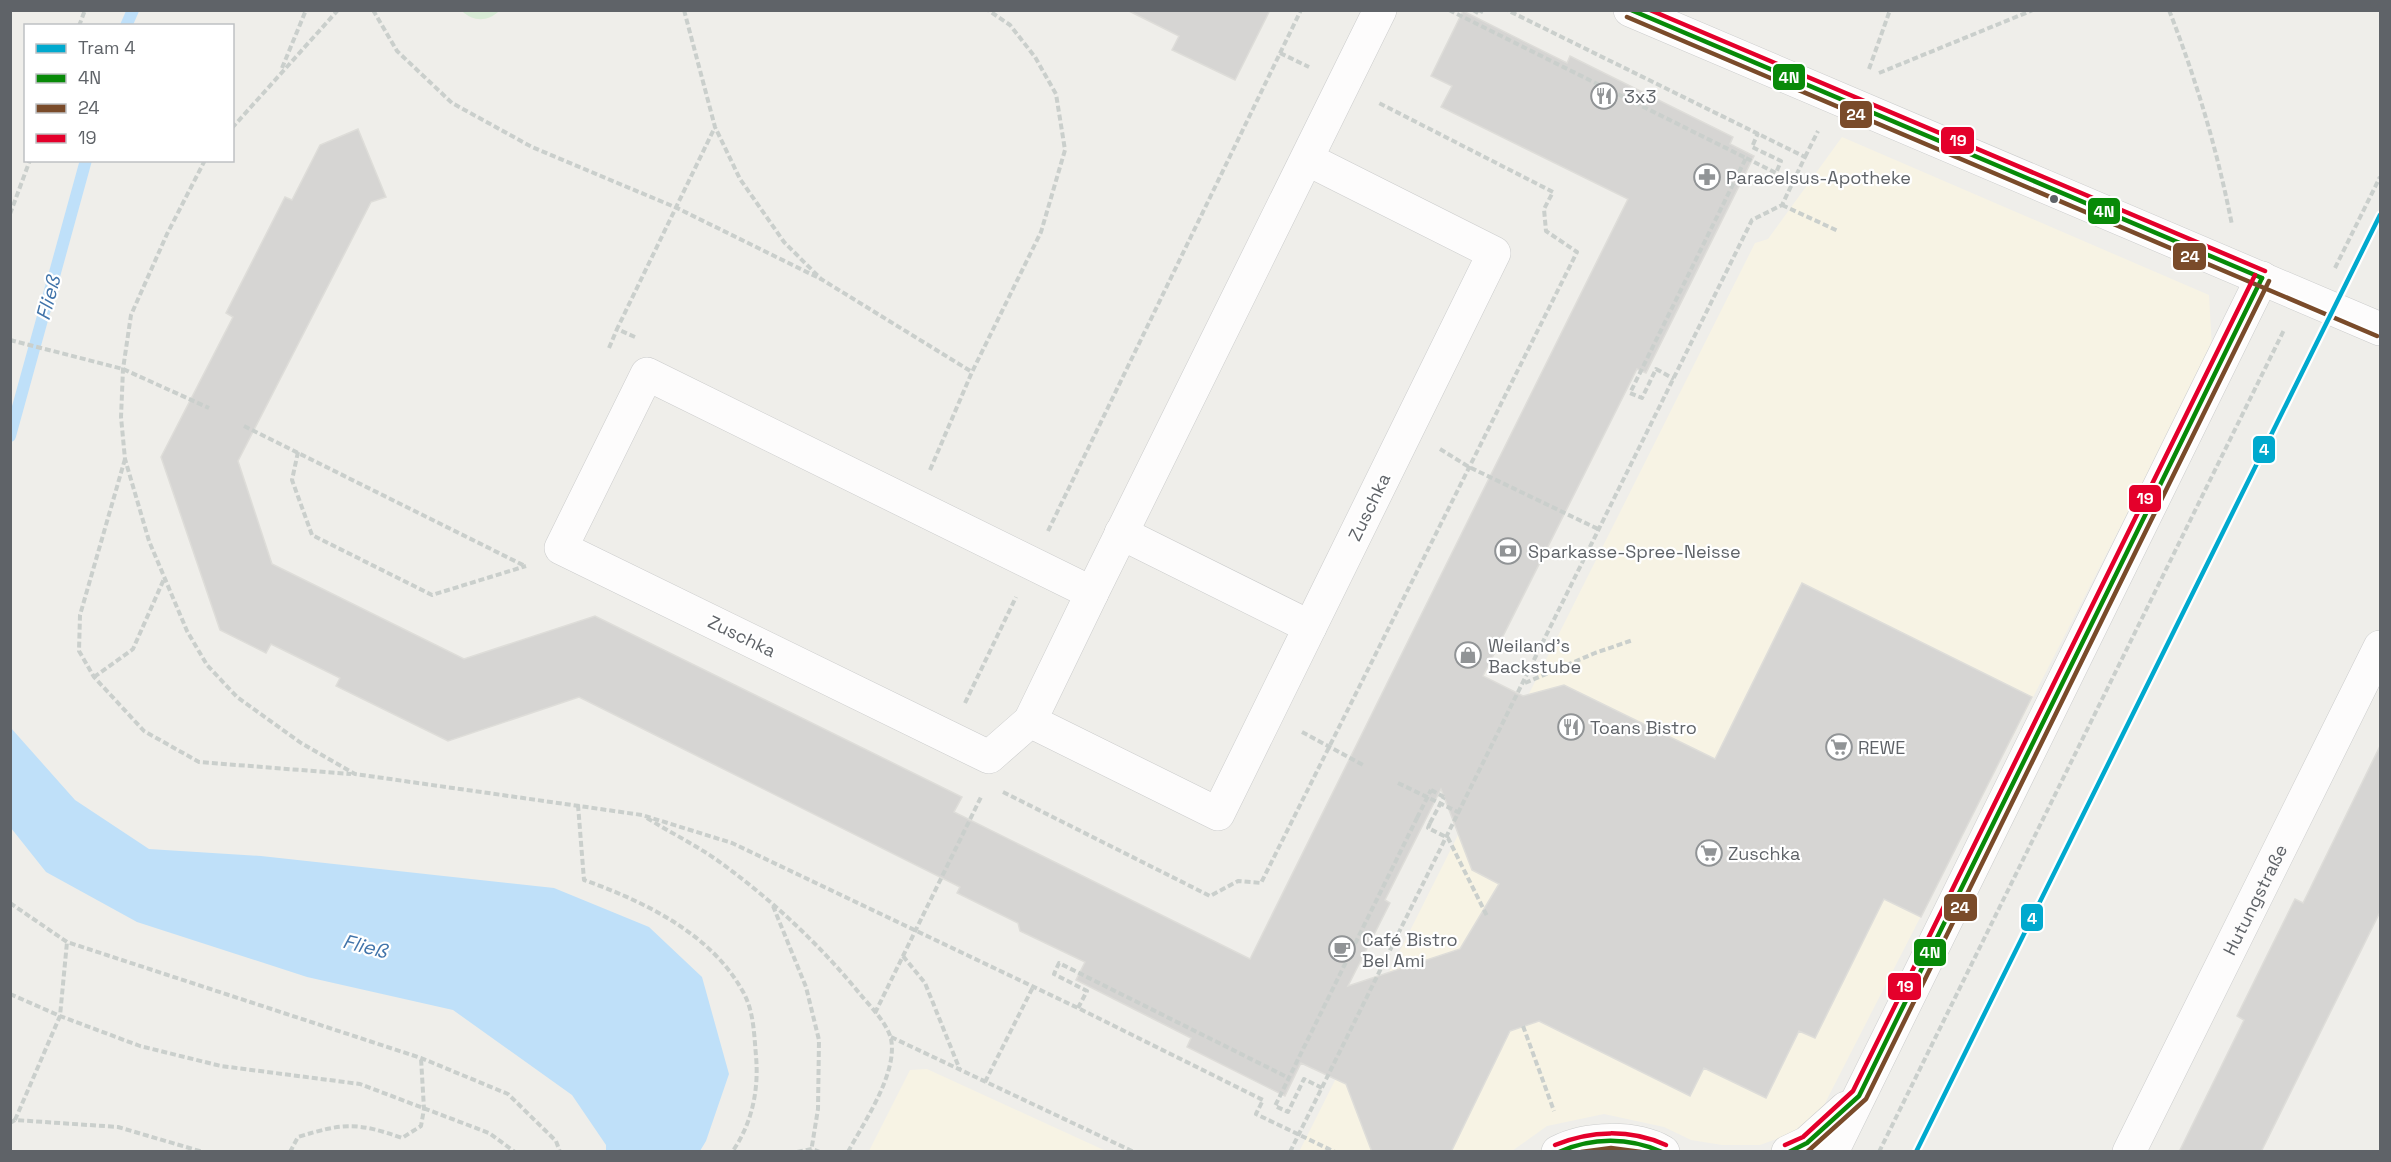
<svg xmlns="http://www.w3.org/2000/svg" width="2391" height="1162" font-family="'Space Grotesk',sans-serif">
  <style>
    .commercial { fill: #f7f3e4 }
    .green { fill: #d8ebd6 }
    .water { fill: #bfe0f9 }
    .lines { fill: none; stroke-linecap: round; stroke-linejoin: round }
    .stream { stroke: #bfe0f9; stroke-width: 12 }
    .building { fill: #d6d5d3; stroke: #deddd9; stroke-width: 1.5; fill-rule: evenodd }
    .minor-casing { stroke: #cbcccc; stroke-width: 34 }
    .tertiary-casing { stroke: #cbcccc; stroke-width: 34 }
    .path { stroke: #cacfcc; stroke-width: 4; stroke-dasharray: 6 3; stroke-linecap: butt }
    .minor { stroke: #fdfcfc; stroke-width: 33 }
    .tertiary { stroke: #fdfcfc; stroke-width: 33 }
    .path-bridge { stroke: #cacfcc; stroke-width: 4; stroke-dasharray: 6 3; stroke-linecap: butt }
    .bus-1-casing { stroke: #fff; stroke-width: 9 }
    .bus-2-casing { stroke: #fff; stroke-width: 9 }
    .bus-3-casing { stroke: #fff; stroke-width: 9 }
    .bus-1 { stroke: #088a08; stroke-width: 4.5 }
    .bus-2 { stroke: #7a4b2a; stroke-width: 4.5 }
    .bus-3 { stroke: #e4002b; stroke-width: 4.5 }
    .tram-1-casing { stroke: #fff; stroke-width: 9 }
    .tram-1 { stroke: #00a9ce; stroke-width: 4.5 }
    .bus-dot { fill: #5f6368; stroke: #fff; stroke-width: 2 }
    .labels { text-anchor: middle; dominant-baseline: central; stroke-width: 4.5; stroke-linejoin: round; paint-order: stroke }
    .poi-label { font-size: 18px; fill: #5f6368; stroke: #fff; text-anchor: start }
    .street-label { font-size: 18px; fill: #5f6368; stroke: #fff }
    .water-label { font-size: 20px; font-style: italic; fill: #4174aa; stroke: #fff }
    .line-badge { stroke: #fff; stroke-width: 2 }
    .badge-label { font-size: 16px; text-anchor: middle; font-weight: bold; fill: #fff }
  </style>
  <rect width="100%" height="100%" fill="#efeeea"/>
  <g class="commercial">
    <polygon points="1842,137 2209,295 2212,348 1820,1113 1799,1131 1760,1145 1722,1145 1691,1140 1664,1127 1604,1114 1547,1126 1512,1151 1299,1152 1755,243 1768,239"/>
    <polygon points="927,1069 1106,1151 869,1151 910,1070"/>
  </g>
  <path class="green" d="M462,11H499C488,22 473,22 462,11Z"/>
  <polygon class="water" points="11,728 75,800 149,849 261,856 554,888 649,927 702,977 729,1074 706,1141 700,1151 606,1151 606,1145 572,1095 453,1010 307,977 137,922 46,872 11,828"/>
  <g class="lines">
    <g class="stream">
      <polyline points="126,26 133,10"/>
      <polyline points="10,436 86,160"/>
    </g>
  </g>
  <g class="building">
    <polygon points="1127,10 1270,10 1235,80 1172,50 1179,36"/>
    <path d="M1463,11L1567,63L1570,56L1733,137L1730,144L1754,156L1646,373L1637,369L1483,676L1523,696L1564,685L1715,759L1802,583L2032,697L1921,917L1884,899L1815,1038L1799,1031L1766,1098L1704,1068L1690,1096L1539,1021L1510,1031L1451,1152H1372L1346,1084L1301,1063L1285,1096L1187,1047L1191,1038L1076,980L1085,962L1020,931L1018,923L957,893L960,887L579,697L448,741L336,686L340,678L271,644L266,653L220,630L161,457L233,317L226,313L285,197L292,200L320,145L358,129L386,197L371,202L238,461L272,564L464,659L595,616L962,797L954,812L1250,959L1628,199L1441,107L1452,86L1431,76ZM1441,789L1472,870L1499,884L1460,949L1348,986L1390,903L1385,900Z"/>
    <polygon points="2380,746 2380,912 2261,1152 2179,1152 2244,1020 2237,1016 2295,899 2303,903"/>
  </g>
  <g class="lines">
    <g class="minor-casing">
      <g id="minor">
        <polyline points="1307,159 1494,253 1218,814 1030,721 989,757 561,548 647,374 1092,593 1380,10"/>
        <polyline points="1121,533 1310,627"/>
        <polyline points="1030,721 1092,593"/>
        <path d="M1558,1152C1586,1137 1635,1136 1663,1152"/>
        <polyline points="1788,1152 1807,1143 1846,1108"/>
        <polyline points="1832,1152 2262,278"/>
        <path id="s1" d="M2129,1152L2380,647"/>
      </g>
    </g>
    <g class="tertiary-casing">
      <polyline id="tertiary" points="1630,10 2380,329"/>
    </g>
    <g class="path">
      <polyline points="373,10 397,51 452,103 532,147 677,208 821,279"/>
      <polyline points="684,10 715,127 740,179 784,242 821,279 972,372"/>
      <polyline points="1449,10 1746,158 1630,393 1642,398 1656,369 1674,379"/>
      <polyline points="1473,10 1480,14 1482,10"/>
      <path d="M2169,10C2197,82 2217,149 2232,225"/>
      <polyline points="79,26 85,10"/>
      <polyline points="1280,53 1309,67"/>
      <polyline points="282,68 306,10"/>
      <polyline points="1869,69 1890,10"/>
      <polyline points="1879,73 2033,10"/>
      <polyline points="232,128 338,10"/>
      <polyline points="1805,157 1818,131"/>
      <polyline points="1746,158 1776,173 1781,161 1752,147 1758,133"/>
      <polyline points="205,160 167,234 131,315 123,369 121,417 125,459 149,541 187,631 207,665 237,697 301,743 355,774 642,815 732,843 1078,1008 1263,1100 1256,1114 1335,1152"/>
      <polyline points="1782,205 1838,231"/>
      <polyline points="10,214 30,160"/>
      <polyline points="2335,268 2380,177"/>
      <polyline points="635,337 617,329 715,127"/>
      <polyline points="10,340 123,369 209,408"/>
      <polyline points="609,348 617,329"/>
      <polyline points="244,426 525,566"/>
      <polyline points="1440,449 1469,467 1600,530"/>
      <polyline points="298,452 292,480 312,535 432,595 526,566"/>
      <polyline points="125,459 80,615 79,651 94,677 144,731 199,762 351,774"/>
      <polyline points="930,470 972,372 1041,232 1065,150 1056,94 1035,57 1010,25 988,10"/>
      <polyline points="1048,531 1301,10"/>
      <polyline points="94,677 133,649 164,579"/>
      <polyline points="1525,683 1595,653 1633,640"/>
      <polyline points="965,703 1016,597"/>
      <polyline points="1302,732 1365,766"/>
      <polyline points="1398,783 1460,813"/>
      <polyline points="1431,790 1444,797"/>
      <polyline points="1003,792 1210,896 1238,881 1261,883 1577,252 1546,231 1544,209 1553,192 1377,102"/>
      <path d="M578,805L584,880C643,901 710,933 742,990C754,1010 754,1034 756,1056C759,1090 752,1124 732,1152"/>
      <path d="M647,818C671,833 698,846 721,863C772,900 820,945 860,994C870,1006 887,1023 891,1039C898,1073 864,1122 848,1152"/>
      <polyline points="1430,823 1428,828 1448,838 1487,916"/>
      <polyline points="10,903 67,942 421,1058 508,1094 556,1141 560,1152"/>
      <polyline points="773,906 806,987 819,1040 818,1109 811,1152"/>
      <polyline points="903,956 925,983 960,1070"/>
      <polyline points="10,994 60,1016 140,1046 221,1066 360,1084 489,1133 515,1152"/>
      <polyline points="1078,1008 1087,991 1054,974 1059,963 1289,1078"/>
      <polyline points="875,1013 982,795"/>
      <polyline points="1523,1026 1554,1111"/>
      <polyline points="891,1037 1134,1152"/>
      <polyline points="985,1082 1033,987"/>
      <polyline points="1322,1088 1304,1079 1288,1112 1275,1106 1417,818"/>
      <polyline points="15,1120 60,1016 67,942"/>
      <polyline points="10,1123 15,1120 118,1127 203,1152"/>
      <path d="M290,1152L298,1137C343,1123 357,1122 402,1138L421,1126L424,1109L421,1058"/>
      <polyline points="797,1152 812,1149 820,1152"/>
      <polyline points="1290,1152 1752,220 1782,205 1805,157 1507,10"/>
      <polyline points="1879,1152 2284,330"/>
    </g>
    <use href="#minor" class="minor"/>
    <use href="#tertiary" class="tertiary"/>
    <g class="path-bridge">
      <polyline points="1417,818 1431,790"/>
      <polyline points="1430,823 1444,797"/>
    </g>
    <g class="bus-1-casing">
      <g id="bus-1">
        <polyline points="1631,10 2262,278"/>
        <path d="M1559,1152C1592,1137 1629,1137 1662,1152"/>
        <polyline points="1789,1152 1807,1143 1859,1096 2262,278"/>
      </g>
    </g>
    <g class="bus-2-casing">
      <g id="bus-2">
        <polyline points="1627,17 2377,336"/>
        <polyline points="1581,1152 1611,1148 1641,1152"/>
        <polyline points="1807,1152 1866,1099 2269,281"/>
      </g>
    </g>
    <g class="bus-3-casing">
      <g id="bus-3">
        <polyline points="1650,10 2265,271"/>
        <path d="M1555,1145C1591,1130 1630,1129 1666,1145"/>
        <polyline points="1785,1145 1803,1137 1853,1091 2255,275"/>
      </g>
    </g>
    <use href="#bus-1" class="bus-1"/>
    <use href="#bus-2" class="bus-2"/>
    <use href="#bus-3" class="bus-3"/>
    <g class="tram-1-casing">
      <polyline id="tram-1" points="1916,1152 2380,215"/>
    </g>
    <use href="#tram-1" class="tram-1"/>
  </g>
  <defs>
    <g id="restaurant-ring" transform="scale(1.35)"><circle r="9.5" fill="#fff" stroke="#919496" stroke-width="1.5"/><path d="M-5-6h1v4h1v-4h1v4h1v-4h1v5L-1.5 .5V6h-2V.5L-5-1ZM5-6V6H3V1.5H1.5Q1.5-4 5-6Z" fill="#919496"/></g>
    <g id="pharmacy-ring" transform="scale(1.35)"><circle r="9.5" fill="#fff" stroke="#919496" stroke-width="1.5"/><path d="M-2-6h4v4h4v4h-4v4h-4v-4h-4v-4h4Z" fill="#919496"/></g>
    <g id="bank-ring" transform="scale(1.35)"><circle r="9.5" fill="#fff" stroke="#919496" stroke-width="1.5"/><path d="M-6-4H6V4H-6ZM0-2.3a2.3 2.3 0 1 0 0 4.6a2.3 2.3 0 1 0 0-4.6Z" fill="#919496"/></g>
    <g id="shop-ring" transform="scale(1.35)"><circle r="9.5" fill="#fff" stroke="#919496" stroke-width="1.5"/><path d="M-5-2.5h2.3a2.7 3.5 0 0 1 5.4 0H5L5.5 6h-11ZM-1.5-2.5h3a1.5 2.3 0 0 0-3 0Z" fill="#919496"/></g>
    <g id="supermarket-ring" transform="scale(1.35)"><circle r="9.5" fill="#fff" stroke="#919496" stroke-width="1.5"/><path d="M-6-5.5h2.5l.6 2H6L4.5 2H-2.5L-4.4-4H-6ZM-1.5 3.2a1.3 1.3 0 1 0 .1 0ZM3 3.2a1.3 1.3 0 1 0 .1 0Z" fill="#919496"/></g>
    <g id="cafe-ring" transform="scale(1.35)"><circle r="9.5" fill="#fff" stroke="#919496" stroke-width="1.5"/><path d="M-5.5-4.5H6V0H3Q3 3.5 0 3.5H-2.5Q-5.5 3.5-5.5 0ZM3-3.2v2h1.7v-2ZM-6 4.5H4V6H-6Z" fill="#919496"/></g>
  </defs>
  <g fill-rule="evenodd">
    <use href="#restaurant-ring" x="1604" y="96"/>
    <use href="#pharmacy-ring" x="1707" y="177"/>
    <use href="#bank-ring" x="1508" y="551"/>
    <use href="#shop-ring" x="1468" y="655"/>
    <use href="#restaurant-ring" x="1571" y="727"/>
    <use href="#supermarket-ring" x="1839" y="747"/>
    <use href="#supermarket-ring" x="1709" y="853"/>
    <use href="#cafe-ring" x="1342" y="949"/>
  </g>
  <circle class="bus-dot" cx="2054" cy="199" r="5"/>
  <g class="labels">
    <g class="poi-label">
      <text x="1624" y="96">3x3</text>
      <text x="1726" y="177">Paracelsus-Apotheke</text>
      <text x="1528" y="551">Sparkasse-Spree-Neisse</text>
      <text x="1488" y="645">Weiland's<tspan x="1488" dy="21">Backstube</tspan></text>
      <text x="1590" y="727">Toans Bistro</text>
      <text x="1858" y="747">REWE</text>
      <text x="1728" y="853">Zuschka</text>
      <text x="1362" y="939">Café Bistro<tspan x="1362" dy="21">Bel Ami</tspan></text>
    </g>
    <g class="street-label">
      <text transform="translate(1369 507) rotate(-64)">Zuschka</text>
      <text transform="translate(742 636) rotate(26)">Zuschka</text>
      <text stroke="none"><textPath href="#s1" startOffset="282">Hutungstraße</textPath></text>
    </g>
    <g class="water-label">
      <text transform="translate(48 298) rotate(-75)">Fließ</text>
      <text transform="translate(365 946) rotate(14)">Fließ</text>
    </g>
  </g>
  <g class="line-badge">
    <rect x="1772" y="63" width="34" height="28" rx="6" fill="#088a08"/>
    <rect x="1839" y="100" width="34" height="29" rx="6" fill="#7a4b2a"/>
    <rect x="1940" y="126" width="35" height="29" rx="6" fill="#e4002b"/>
    <rect x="2087" y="197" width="34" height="28" rx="6" fill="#088a08"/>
    <rect x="2172" y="242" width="35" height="29" rx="6" fill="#7a4b2a"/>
    <rect x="2252" y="435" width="24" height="29" rx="6" fill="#00a9ce"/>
    <rect x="2128" y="484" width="34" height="29" rx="6" fill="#e4002b"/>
    <rect x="1943" y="893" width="35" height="29" rx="6" fill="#7a4b2a"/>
    <rect x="2020" y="903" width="24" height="29" rx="6" fill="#00a9ce"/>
    <rect x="1913" y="938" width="34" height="29" rx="6" fill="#088a08"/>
    <rect x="1887" y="972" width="35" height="29" rx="6" fill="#e4002b"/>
  </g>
  <g class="badge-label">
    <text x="1789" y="83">4N</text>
    <text x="1856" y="120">24</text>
    <text x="1958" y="146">19</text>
    <text x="2104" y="217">4N</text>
    <text x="2190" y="262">24</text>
    <text x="2264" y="455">4</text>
    <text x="2145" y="504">19</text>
    <text x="1960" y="913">24</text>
    <text x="2032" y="924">4</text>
    <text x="1930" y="958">4N</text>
    <text x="1905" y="992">19</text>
  </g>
  <rect width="2391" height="1162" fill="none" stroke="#5f6368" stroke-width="24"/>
  <rect x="24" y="24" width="210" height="138" fill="#ffffff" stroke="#bfc1c3" stroke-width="1.5"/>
  <rect x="36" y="44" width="30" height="9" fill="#00a9ce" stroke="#bfc1c3" stroke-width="1.5"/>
  <text x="78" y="54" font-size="18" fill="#5f6368">Tram 4</text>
  <rect x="36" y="74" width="30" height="9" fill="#088a08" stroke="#bfc1c3" stroke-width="1.5"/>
  <text x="78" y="84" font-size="18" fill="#5f6368">4N</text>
  <rect x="36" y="104" width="30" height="9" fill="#7a4b2a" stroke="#bfc1c3" stroke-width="1.5"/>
  <text x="78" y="114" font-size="18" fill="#5f6368">24</text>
  <rect x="36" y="134" width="30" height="9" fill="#e4002b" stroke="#bfc1c3" stroke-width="1.5"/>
  <text x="78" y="144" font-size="18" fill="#5f6368">19</text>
</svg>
